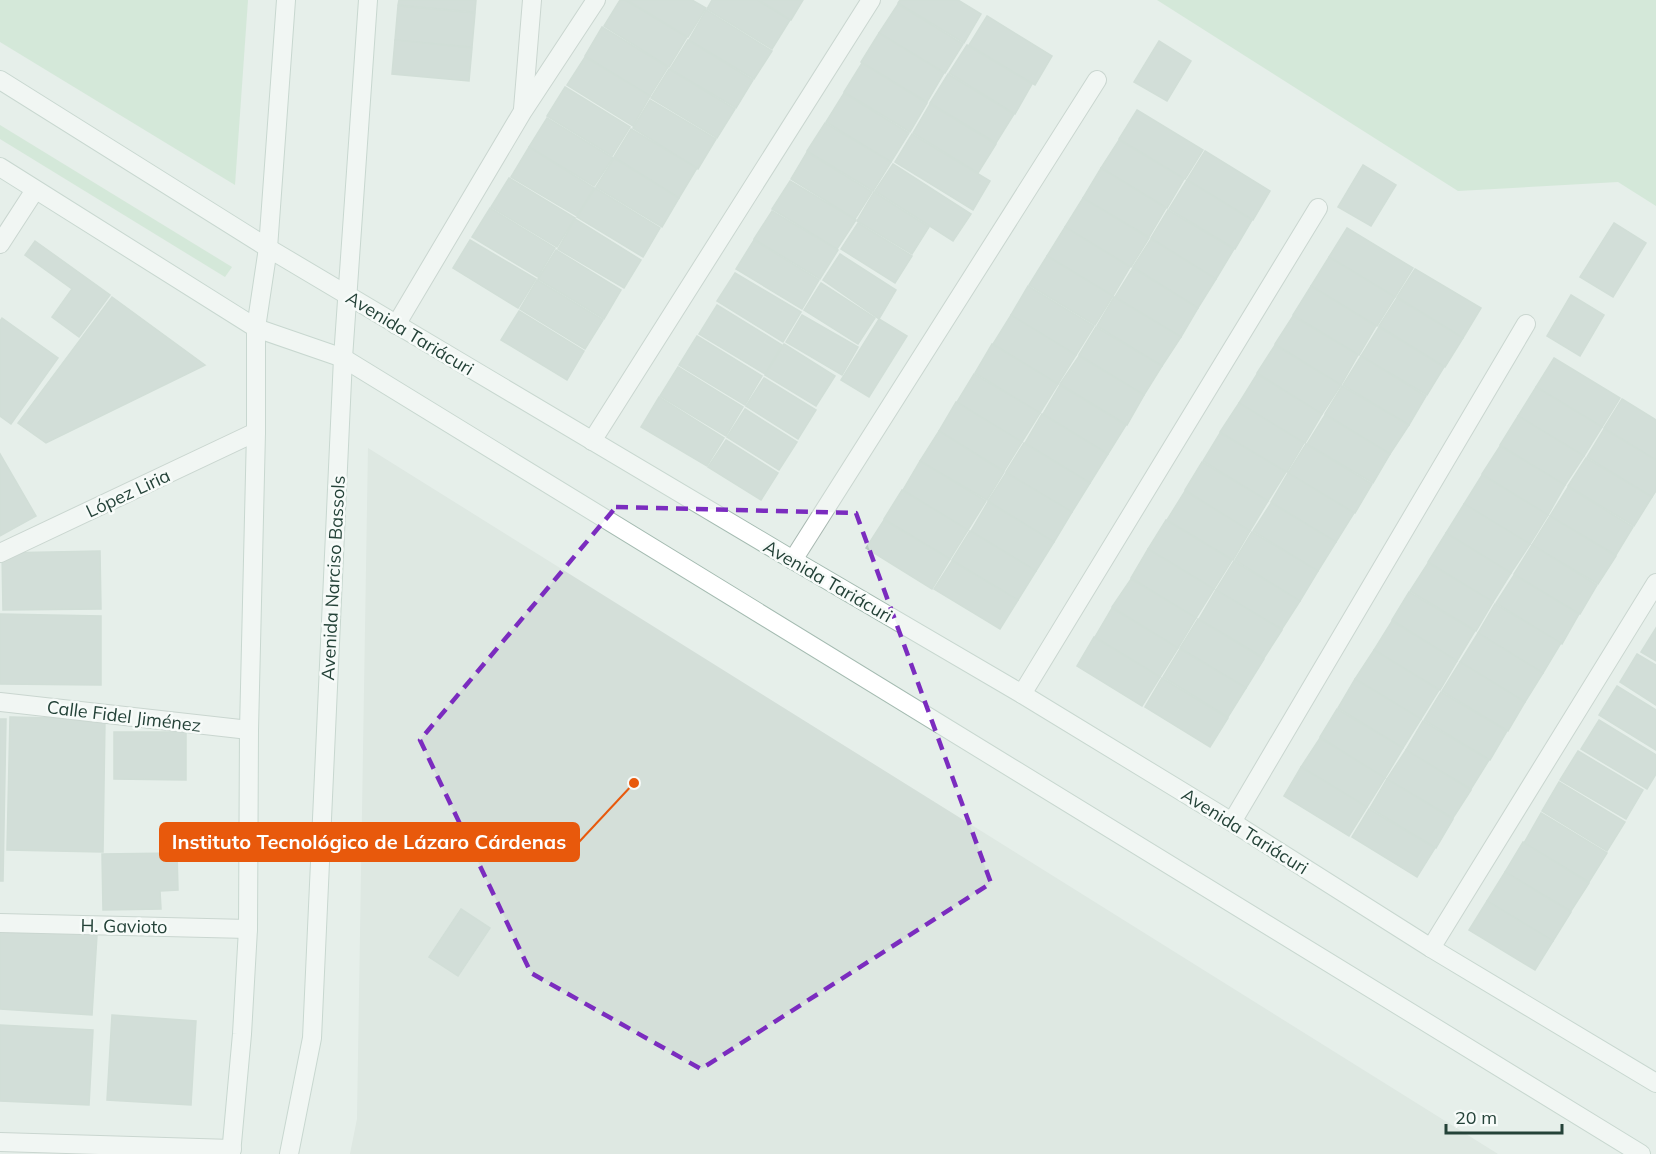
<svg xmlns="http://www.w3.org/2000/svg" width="1656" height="1154" font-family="Mulish,sans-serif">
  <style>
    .built { fill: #d4dfd9 }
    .green { fill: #bfe0c6 }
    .building { fill: #bbcac3; stroke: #b8c9c1; stroke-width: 1.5 }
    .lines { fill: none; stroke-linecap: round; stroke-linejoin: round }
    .lane-casing { stroke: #a8b8b1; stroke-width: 20 }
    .street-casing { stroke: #a8b8b1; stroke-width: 20 }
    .secondary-casing { stroke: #a4bbb1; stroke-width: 20 }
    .lane { stroke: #fff; stroke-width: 18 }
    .street { stroke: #fff; stroke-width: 18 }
    .secondary { stroke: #fff; stroke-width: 18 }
    .marked { fill: none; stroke: #7b2cbf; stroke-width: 4.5; stroke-dasharray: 12 8; stroke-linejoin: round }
    .labels { text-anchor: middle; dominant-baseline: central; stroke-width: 5; stroke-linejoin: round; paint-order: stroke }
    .street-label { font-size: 18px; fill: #244238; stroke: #f7fbf9 }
    .leader { fill: none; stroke: #e8590c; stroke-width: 2 }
    .callout-dot { fill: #e8590c; stroke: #f7fbf9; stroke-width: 2 }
    .callout { fill: #e8590c; stroke: #e8590c; stroke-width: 2 }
    .callout-label { font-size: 20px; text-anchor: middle; font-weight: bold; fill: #fff }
  </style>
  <rect width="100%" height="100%" fill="#e6efea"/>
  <polygon class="built" points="368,448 1498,1154 350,1154 357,1119"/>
  <g class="green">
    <polygon points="0,0 248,0 235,185 0,42"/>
    <polygon points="1157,0 1656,0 1656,206 1618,182 1458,191"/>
    <polygon points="0,125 232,267 225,277 0,139"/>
  </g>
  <g class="building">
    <polygon points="399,0 476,0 475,12 398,5"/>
    <polygon points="620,0 625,0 687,37 669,67 604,26"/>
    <polygon points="627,0 692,0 706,8 688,37"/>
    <polygon points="712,0 757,0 790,20 772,49 707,9"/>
    <polygon points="759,0 803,0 791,20"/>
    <polygon points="900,0 958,0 981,14 964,43 898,3"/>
    <polygon points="898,4 963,44 945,73 879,33"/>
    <polygon points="398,6 475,13 472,47 395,40"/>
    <polygon points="706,10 772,51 754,79 689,40"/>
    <polygon points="987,16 1052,56 1035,85 969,45"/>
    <polygon points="602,27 668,67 650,96 585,56"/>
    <polygon points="879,33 944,73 927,102 861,62"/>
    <polygon points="395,40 472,48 469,81 392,74"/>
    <polygon points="688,40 753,80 736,108 670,69"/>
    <polygon points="1159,41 1191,61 1167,101 1134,82"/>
    <polygon points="967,45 1032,84 1015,114 949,73"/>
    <polygon points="585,57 650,96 633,126 567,85"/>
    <polygon points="862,63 927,103 910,132 844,92"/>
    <polygon points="669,69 735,109 717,138 651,98"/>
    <polygon points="948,74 1014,114 996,143 930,103"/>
    <polygon points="565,87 630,127 612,156 547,116"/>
    <polygon points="844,93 909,133 891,162 826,122"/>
    <polygon points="650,100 716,139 698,169 633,128"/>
    <polygon points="930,104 996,144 978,173 913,133"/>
    <polygon points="1137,110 1203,150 1185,179 1119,139"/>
    <polygon points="547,118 613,158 594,186 529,147"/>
    <polygon points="825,123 891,162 873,191 807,151"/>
    <polygon points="631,129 697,168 679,198 614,157"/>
    <polygon points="912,134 990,181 973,210 895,162"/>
    <polygon points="1119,140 1184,179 1167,208 1101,168"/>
    <polygon points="529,147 594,188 577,216 511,177"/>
    <polygon points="1205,151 1270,191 1253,220 1187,180"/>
    <polygon points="807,152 872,192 855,219 791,179"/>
    <polygon points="614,158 679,198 662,227 596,187"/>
    <polygon points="893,164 971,214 953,241 875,191"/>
    <polygon points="1363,165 1396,185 1371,226 1338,207"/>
    <polygon points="1101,168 1166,208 1149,237 1083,198"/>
    <polygon points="509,178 575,218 557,247 491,207"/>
    <polygon points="1187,180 1252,220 1235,249 1169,209"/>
    <polygon points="790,181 856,220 837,249 772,209"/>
    <polygon points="595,188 660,228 643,257 577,217"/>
    <polygon points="874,192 929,227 912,254 857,221"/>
    <polygon points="1083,198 1149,238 1131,267 1065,227"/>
    <polygon points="490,208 555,248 538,277 472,237"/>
    <polygon points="1168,210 1234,249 1216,279 1151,238"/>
    <polygon points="772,211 838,250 820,279 754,239"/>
    <polygon points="575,219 641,260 624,288 558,249"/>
    <polygon points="858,223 912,256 895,283 841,249"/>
    <polygon points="1614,223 1646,243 1613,297 1580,277"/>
    <polygon points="1065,227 1130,267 1113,296 1047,256"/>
    <polygon points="1347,228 1413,268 1395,297 1329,257"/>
    <polygon points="1151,239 1216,279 1198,308 1133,267"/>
    <polygon points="470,240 536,279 518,308 453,268"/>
    <polygon points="754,240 819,280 802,309 736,269"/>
    <polygon points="35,241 110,295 79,337 52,317 72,289 25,255"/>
    <polygon points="556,250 621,290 604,319 538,279"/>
    <polygon points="840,254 896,290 879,319 823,280"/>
    <polygon points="1047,256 1113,296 1095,325 1029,285"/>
    <polygon points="1329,257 1395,297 1377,326 1311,286"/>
    <polygon points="1133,268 1198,308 1181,337 1115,297"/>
    <polygon points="1415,269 1481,308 1463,338 1397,297"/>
    <polygon points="735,273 801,312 783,342 717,301"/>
    <polygon points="537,280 603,320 585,349 520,309"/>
    <polygon points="821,283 875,318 858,344 804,310"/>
    <polygon points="1028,286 1094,326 1076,355 1011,315"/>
    <polygon points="1311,286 1376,326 1359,355 1293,315"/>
    <polygon points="1571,295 1604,315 1580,356 1547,336"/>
    <polygon points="112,297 205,365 46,443 18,423"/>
    <polygon points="1114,297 1181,337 1162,366 1097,326"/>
    <polygon points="1397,298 1463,338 1445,367 1379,326"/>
    <polygon points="717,305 782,345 765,374 699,334"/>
    <polygon points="519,311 584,351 567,380 501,340"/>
    <polygon points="802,315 858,347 842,375 786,342"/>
    <polygon points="1011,315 1076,355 1058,384 993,344"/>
    <polygon points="1293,316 1358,355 1341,385 1275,344"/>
    <polygon points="2,318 58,358 11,424 0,416 0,321"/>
    <polygon points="879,319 907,336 869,397 841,380"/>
    <polygon points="1096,327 1162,366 1144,395 1079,355"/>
    <polygon points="1379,327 1444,367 1427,395 1361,356"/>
    <polygon points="697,336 762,376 745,405 679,365"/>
    <polygon points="784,344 835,376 816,406 765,375"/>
    <polygon points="992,344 1058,384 1040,413 975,373"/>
    <polygon points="1275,345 1341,385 1322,414 1257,373"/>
    <polygon points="1079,356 1144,395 1127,425 1060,384"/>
    <polygon points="1361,356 1426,396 1409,425 1343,385"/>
    <polygon points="1554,358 1620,398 1602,427 1536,387"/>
    <polygon points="678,367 743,407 726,436 660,396"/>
    <polygon points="974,374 1040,413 1022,442 957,402"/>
    <polygon points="1257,374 1322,414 1305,443 1239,403"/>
    <polygon points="764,378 816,410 798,439 746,406"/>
    <polygon points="1060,385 1126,425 1108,454 1043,414"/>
    <polygon points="1342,386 1409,425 1390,454 1325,414"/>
    <polygon points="1536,387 1602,427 1584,456 1518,416"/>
    <polygon points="659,397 724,438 707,466 641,427"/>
    <polygon points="1622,399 1656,420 1656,460 1604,428"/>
    <polygon points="956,402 1022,442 1004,471 939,431"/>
    <polygon points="1239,403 1304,443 1287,472 1220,432"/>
    <polygon points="745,409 797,442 779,470 727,437"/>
    <polygon points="1042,414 1108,454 1090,483 1025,443"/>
    <polygon points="1325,415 1390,454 1373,483 1307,444"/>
    <polygon points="1518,416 1584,456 1565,485 1500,445"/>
    <polygon points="1604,429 1656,460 1656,491 1652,497 1587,457"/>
    <polygon points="939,431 1004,472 987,500 920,461"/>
    <polygon points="1220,433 1286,472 1268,501 1203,461"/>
    <polygon points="726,440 778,473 761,500 708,467"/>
    <polygon points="1024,443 1090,483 1072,512 1006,472"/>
    <polygon points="1306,444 1372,484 1355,513 1288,473"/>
    <polygon points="1500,446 1565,485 1548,515 1482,474"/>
    <polygon points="0,454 36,516 0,536"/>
    <polygon points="1586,458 1652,497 1634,526 1568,486"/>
    <polygon points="920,461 986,501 968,530 903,490"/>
    <polygon points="1202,462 1268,501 1250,531 1185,490"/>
    <polygon points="1006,473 1072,512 1054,542 988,501"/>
    <polygon points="1288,473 1354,513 1336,542 1271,502"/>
    <polygon points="1482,475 1548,515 1530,544 1464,504"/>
    <polygon points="1568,487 1633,527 1616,555 1550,516"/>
    <polygon points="902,490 968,530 950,559 884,519"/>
    <polygon points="1185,491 1250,531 1233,560 1167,520"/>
    <polygon points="988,502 1054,542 1036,571 971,531"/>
    <polygon points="1271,503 1336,542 1318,571 1253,531"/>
    <polygon points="1464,504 1530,544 1511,573 1446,533"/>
    <polygon points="1550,516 1616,556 1598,584 1532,545"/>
    <polygon points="884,520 950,559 932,589 866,548"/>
    <polygon points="1166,520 1232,560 1214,589 1148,549"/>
    <polygon points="970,531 1036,571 1018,600 952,560"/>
    <polygon points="1252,532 1318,571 1300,601 1235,560"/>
    <polygon points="1446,533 1511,573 1493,602 1428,562"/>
    <polygon points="1532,545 1597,585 1580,614 1514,574"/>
    <polygon points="1148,549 1214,589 1196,618 1131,578"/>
    <polygon points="100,551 101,609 3,610 2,553"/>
    <polygon points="952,561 1018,600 1000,629 934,589"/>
    <polygon points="1234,561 1300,601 1282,629 1216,590"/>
    <polygon points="1428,563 1493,602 1476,631 1410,591"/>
    <polygon points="1514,575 1579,614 1562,644 1496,603"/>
    <polygon points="1131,579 1196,618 1178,648 1112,607"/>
    <polygon points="1216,590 1282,630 1264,658 1199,619"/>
    <polygon points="1409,592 1475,631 1457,661 1392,620"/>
    <polygon points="1495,604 1561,643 1543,673 1478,633"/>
    <polygon points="1112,608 1178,648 1160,677 1095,637"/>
    <polygon points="0,614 101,616 101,685 0,684"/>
    <polygon points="1198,619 1264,659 1246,688 1180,648"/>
    <polygon points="1392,621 1457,661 1440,690 1374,650"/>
    <polygon points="1656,628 1656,661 1641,652"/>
    <polygon points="1478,633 1543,673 1525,702 1460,662"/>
    <polygon points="1094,637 1160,677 1142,706 1077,666"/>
    <polygon points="1180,649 1246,688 1228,717 1163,677"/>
    <polygon points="1374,650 1439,690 1421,719 1355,679"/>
    <polygon points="1637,654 1656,665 1656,705 1620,682"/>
    <polygon points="1460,662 1525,702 1508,731 1442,691"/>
    <polygon points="1162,678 1228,718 1210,747 1145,707"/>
    <polygon points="1355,679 1421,719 1403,748 1338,708"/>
    <polygon points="1617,686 1656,710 1656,750 1599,715"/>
    <polygon points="1441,692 1507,731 1490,760 1424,720"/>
    <polygon points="1337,709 1403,748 1385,778 1320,737"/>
    <polygon points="10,717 105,719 103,852 7,850"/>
    <polygon points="0,719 6,719 3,881 0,881"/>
    <polygon points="1599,720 1656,755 1656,774 1647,789 1581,749"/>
    <polygon points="1423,721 1489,760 1471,789 1406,750"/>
    <polygon points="114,732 186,732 186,780 114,779"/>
    <polygon points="1320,738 1385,778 1367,807 1301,767"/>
    <polygon points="1406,750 1471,790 1453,818 1387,779"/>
    <polygon points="1578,751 1643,790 1626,819 1560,780"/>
    <polygon points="1301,767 1367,807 1349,836 1284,796"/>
    <polygon points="1387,779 1453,819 1436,848 1370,808"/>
    <polygon points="1559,782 1625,822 1607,851 1542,811"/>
    <polygon points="1369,809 1435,848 1417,877 1352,837"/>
    <polygon points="1541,813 1607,853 1589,882 1524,843"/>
    <polygon points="1523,842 1589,883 1571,911 1505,872"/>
    <polygon points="177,853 178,890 160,891 161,909 103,910 102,854"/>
    <polygon points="1505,872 1571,912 1553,941 1487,901"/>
    <polygon points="1487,901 1553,941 1535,970 1469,930"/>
    <polygon points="461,909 490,928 458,976 429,957"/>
    <polygon points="0,930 97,935 92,1015 0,1009"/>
    <polygon points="112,1015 196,1021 191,1105 107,1100"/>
    <polygon points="0,1025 93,1030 89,1105 0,1101"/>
  </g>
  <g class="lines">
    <g class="lane-casing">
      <polyline id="lane" points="0,923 248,929"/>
    </g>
    <g class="street-casing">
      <g id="street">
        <polyline points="523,109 532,0"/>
        <polyline points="0,244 35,190"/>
        <polyline points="396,325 523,111 596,0"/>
        <polyline points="592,441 871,0"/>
        <polyline points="0,553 256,432"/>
        <polyline points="793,560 1097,80"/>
        <polyline points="1022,694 1318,208"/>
        <polyline points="0,702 249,730"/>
        <polyline points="1232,822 1526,324"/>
        <polyline points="1431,948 1656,583"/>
        <polyline points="0,1142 232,1149"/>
      </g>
    </g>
    <g class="secondary-casing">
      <g id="secondary">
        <polyline points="0,80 268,248 793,560 1022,694 1232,822 1431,948 1656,1083"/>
        <polyline points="0,167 256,328 343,358 1641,1154"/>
        <polyline points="231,1154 242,1034 248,929 249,730 256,432 256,328 268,248 286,0"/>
        <polyline points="289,1154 312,1038 343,358 368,0"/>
      </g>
    </g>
    <use href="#lane" class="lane"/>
    <use href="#street" class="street"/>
    <use href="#secondary" class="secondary"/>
  </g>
  <path d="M0 0H1656V1154H0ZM616,507L856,513L991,883L701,1069L531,973L420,740Z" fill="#e6efea" fill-opacity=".55" fill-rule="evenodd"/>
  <path class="marked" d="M616,507L856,513L991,883L701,1069L531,973L420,740Z"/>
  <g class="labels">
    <g class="street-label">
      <text transform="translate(410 333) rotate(31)">Avenida Tariácuri</text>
      <text transform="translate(128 493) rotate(-25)">López Liria</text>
      <text transform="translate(333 578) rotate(-87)">Avenida Narciso Bassols</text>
      <text transform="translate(828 581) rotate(30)">Avenida Tariácuri</text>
      <text transform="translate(124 716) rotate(7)">Calle Fidel Jiménez</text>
      <text transform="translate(1245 831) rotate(32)">Avenida Tariácuri</text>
      <text transform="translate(124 926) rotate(1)">H. Gavioto</text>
    </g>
  </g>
  <path class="leader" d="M634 783L579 842"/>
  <circle class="callout-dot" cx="634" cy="783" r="6"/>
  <rect class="callout" x="160" y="823" width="419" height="38" rx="6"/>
  <g class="callout-label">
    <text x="369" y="849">Instituto Tecnológico de Lázaro Cárdenas</text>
  </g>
  <path d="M1446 1124v9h116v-9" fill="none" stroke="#244238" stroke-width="3"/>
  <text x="1455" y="1124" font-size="18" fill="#244238" stroke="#f7fbf9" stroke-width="4.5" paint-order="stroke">20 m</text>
</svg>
